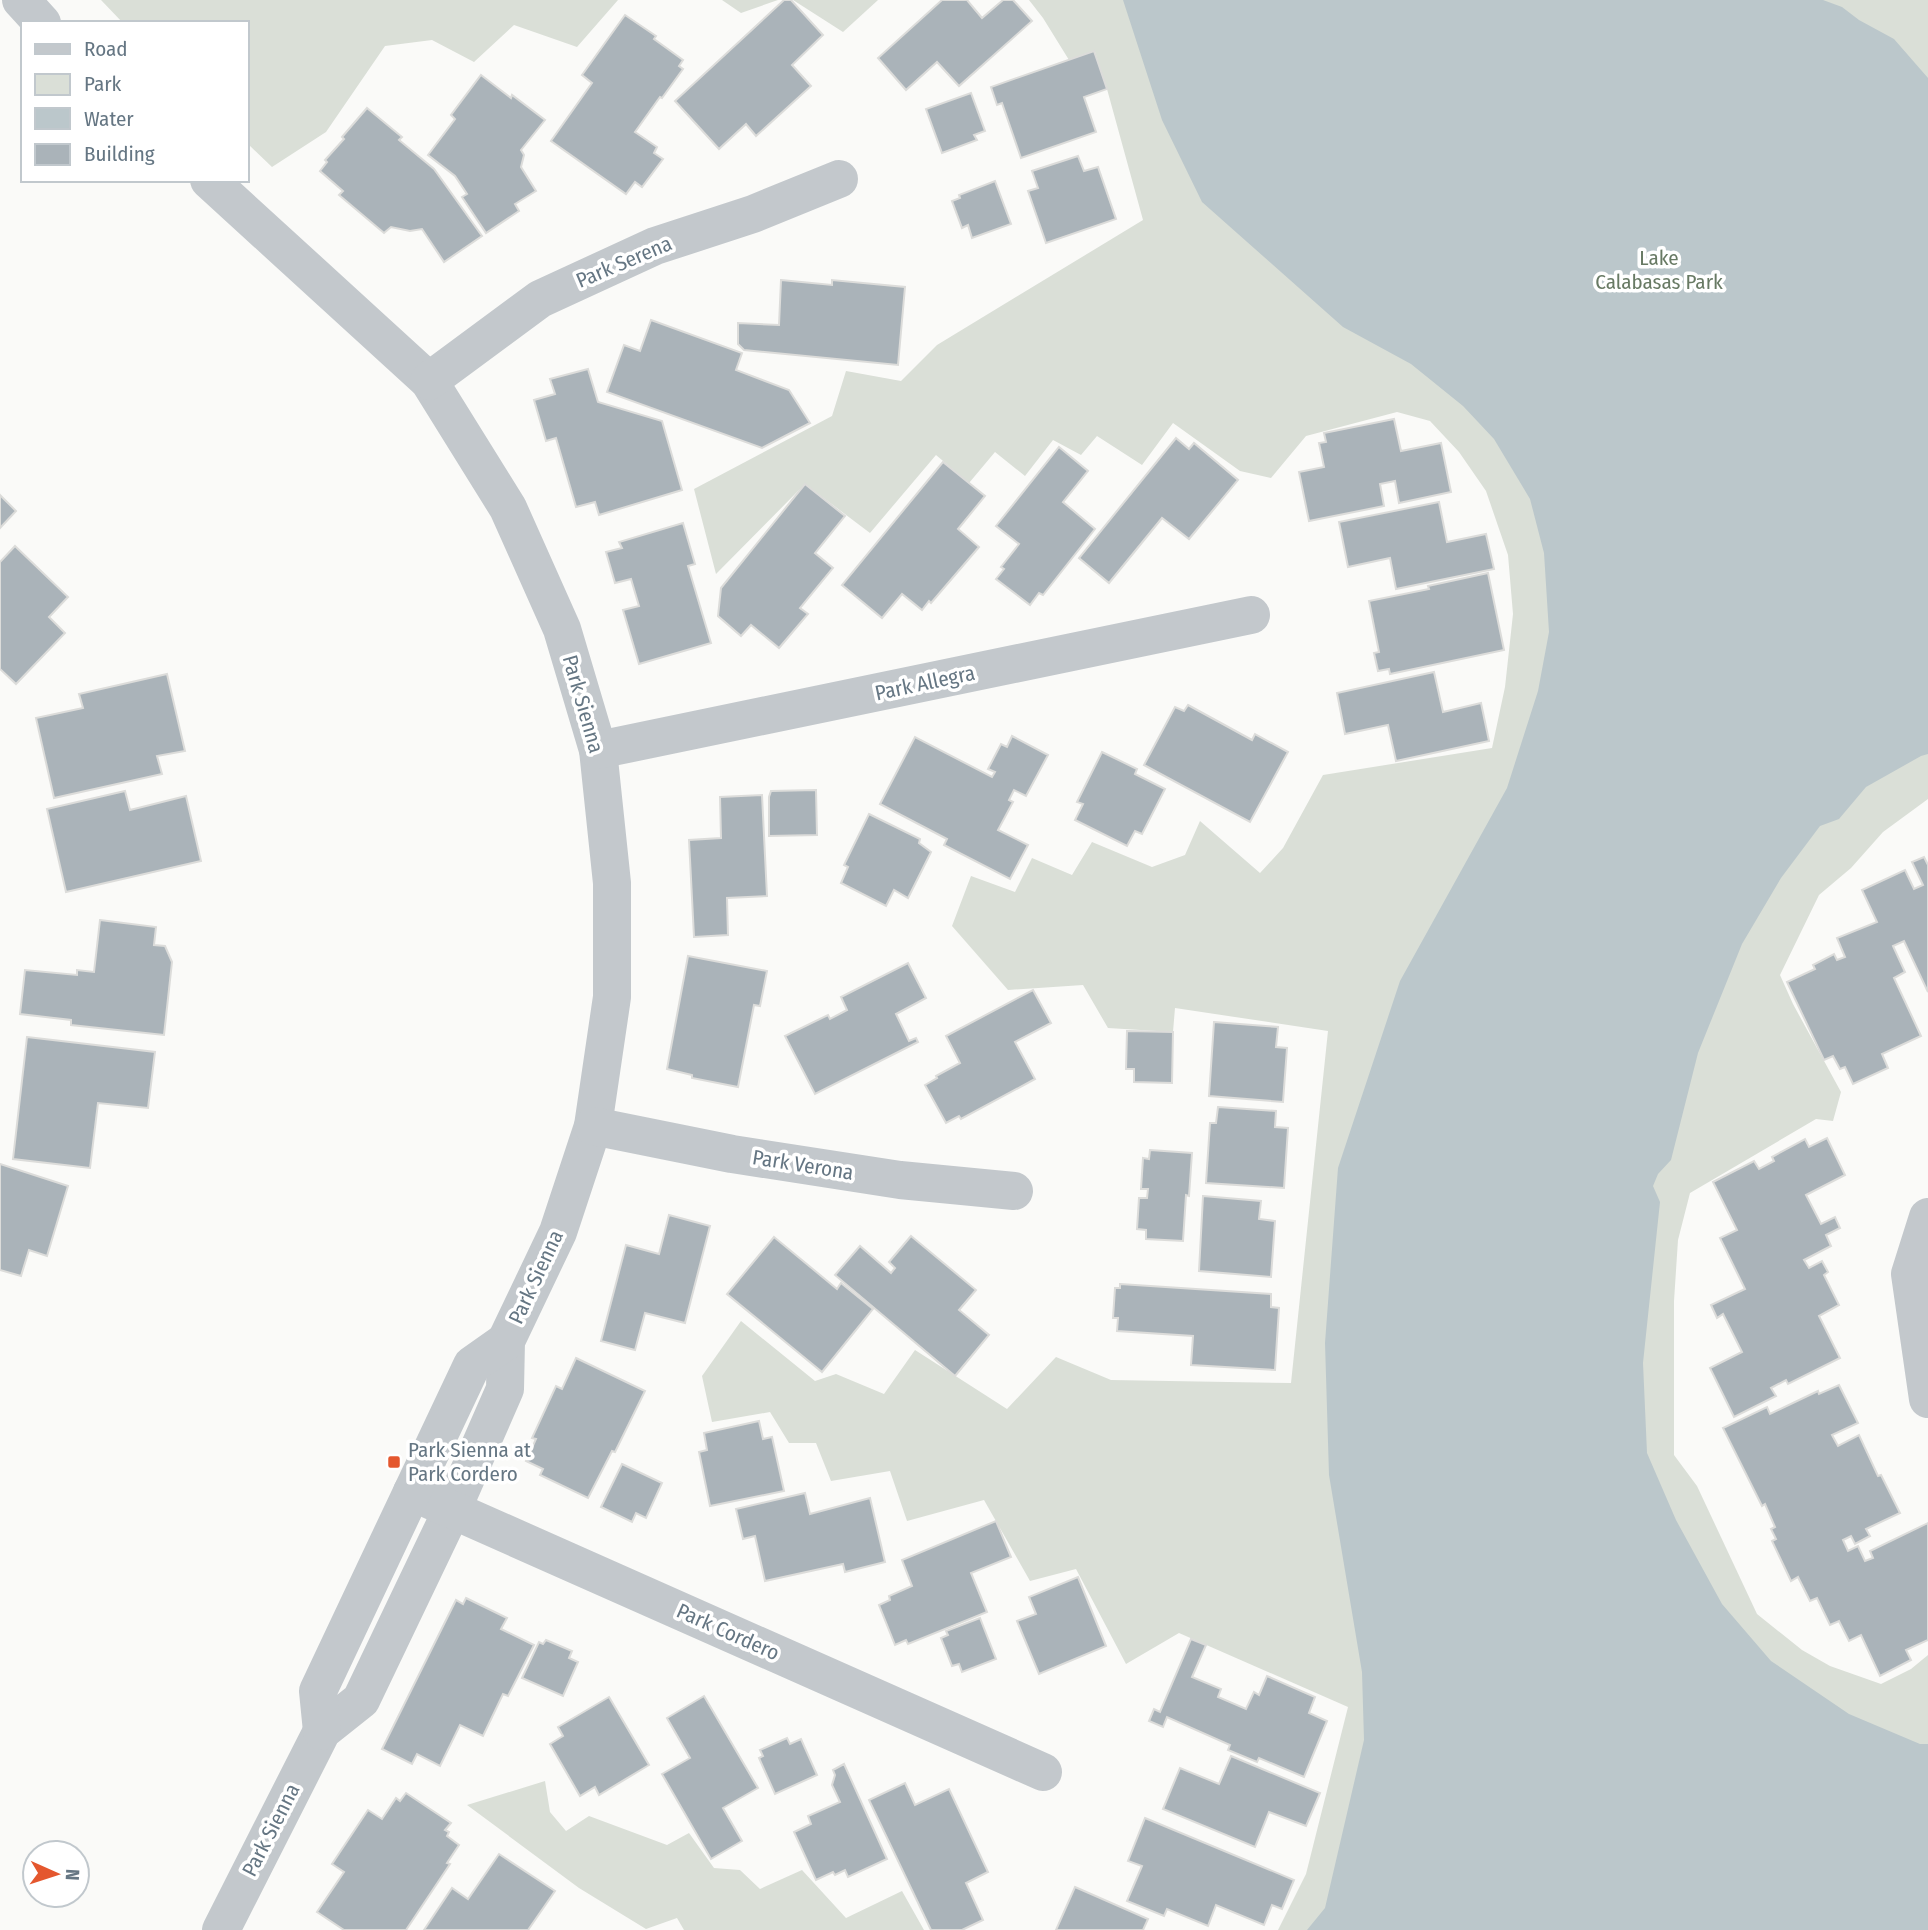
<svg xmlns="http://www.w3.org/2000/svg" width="1928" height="1930" font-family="'Fira Sans Condensed',sans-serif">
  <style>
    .green { fill: #dadfd7 }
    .water { fill: #bbc7cb }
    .building { fill: #aab3b9; stroke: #dcdcda; stroke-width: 2 }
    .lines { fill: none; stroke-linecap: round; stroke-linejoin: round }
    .minor { stroke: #c3c8cc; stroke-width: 38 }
    .poi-dot { fill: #e4572e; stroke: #fff; stroke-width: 2.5 }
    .labels { text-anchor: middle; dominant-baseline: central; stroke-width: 7; stroke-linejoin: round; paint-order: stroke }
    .park-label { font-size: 21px; fill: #687a64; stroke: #fff }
    .street-label { font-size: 21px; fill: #657683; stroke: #fff }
    .poi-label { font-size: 21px; fill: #657683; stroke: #fff; text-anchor: start }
  </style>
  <rect width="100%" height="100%" fill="#fafaf8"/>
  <g class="green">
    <polygon points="101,0 618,0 577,47 514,25 474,62 432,40 385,46 326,132 272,167 247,143 247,23 123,23"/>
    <polygon points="722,0 778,0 741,13"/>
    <polygon points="793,0 878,0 843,32"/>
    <polygon points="1029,0 1928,0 1928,799 1883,832 1851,868 1819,895 1780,975 1793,1004 1841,1092 1833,1121 1816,1119 1690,1193 1678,1240 1674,1301 1674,1455 1697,1486 1757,1614 1802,1650 1830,1666 1881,1684 1911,1669 1928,1655 1928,1930 1278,1930 1306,1874 1348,1707 1179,1633 1126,1664 1076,1569 1030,1581 984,1500 907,1521 890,1471 831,1481 816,1443 789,1443 770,1412 712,1422 702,1376 741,1321 815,1381 836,1374 884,1394 915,1350 1007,1409 1056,1357 1111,1380 1291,1383 1328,1031 1175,1008 1173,1032 1108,1028 1083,985 1008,990 952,926 971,876 1015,892 1032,858 1072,875 1092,842 1152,867 1185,855 1200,821 1260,873 1283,848 1323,775 1492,748 1505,687 1513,614 1508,555 1486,491 1459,452 1430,421 1397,412 1306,436 1271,478 1240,471 1173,423 1142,465 1097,436 1081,455 1053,440 1025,476 995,452 969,483 936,455 870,533 805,484 716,574 694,489 832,416 846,371 901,381 937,345 1143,220 1107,89 1095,52 1069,60 1043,18"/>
    <polygon points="545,1781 550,1812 566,1831 589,1816 667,1845 689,1833 714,1868 740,1870 760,1889 802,1870 846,1918 902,1891 924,1930 684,1930 677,1918 646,1929 579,1888 467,1805"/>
  </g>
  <polygon class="water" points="1123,0 1823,0 1842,7 1859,20 1894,39 1928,78 1928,754 1921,756 1866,787 1839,819 1820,826 1781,878 1742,944 1698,1053 1671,1160 1658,1174 1653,1186 1660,1202 1643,1363 1647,1453 1676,1520 1722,1604 1771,1661 1849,1714 1920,1744 1928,1744 1928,1930 1307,1930 1325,1908 1364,1740 1362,1672 1329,1475 1325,1343 1338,1168 1400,981 1507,788 1538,691 1549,632 1544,553 1530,499 1494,439 1463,406 1411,364 1343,327 1202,202 1162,120"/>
  <g class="building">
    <polygon points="784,0 791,0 823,35 792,65 811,86 756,136 746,124 719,149 675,101"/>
    <polygon points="942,0 967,0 982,18 1003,0 1013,0 1032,21 959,86 937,62 906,90 878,58"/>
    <polygon points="625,15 656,36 654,39 683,60 679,66 683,69 662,98 660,97 635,132 657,147 654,153 663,159 642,187 635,182 626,194 551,141 592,83 582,75"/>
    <polygon points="1094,51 1107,89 1084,97 1096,132 1021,158 1002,103 997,105 991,87"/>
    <polygon points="481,75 511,98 512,95 545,120 521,150 524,155 521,167 536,191 515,204 519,211 486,233 462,197 467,194 455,176 428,155 455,119 451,115"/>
    <polygon points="971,93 985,131 974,135 977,140 942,153 926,109"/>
    <polygon points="367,108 402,137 399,140 434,169 482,236 444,262 422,229 410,231 391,227 384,233 339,195 343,191 320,171 327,162 325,160 344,139 342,137"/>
    <polygon points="1078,156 1084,171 1098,167 1116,219 1046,243 1028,191 1038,188 1032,171"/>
    <polygon points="995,181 1011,224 972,238 968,225 962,228 952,201 960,198 959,195"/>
    <polygon points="781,280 832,285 832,280 905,287 898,365 744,350 738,344 738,323 779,325"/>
    <polygon points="651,320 742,353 736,370 789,390 810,423 762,448 607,392 624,345 640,351"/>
    <polygon points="588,369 598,402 662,421 682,490 599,515 595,502 576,507 556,438 546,441 534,400 555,394 550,379"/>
    <polygon points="1394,419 1401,451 1441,443 1451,492 1399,503 1395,481 1380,484 1384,506 1309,521 1299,472 1324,467 1319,443 1326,442 1324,433"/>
    <polygon points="1176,438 1189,449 1194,443 1238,480 1189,539 1162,518 1109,583 1079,558"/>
    <polygon points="1059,447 1088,471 1063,502 1095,529 1043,595 1039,593 1030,605 996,579 1004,569 1001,567 1019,544 996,526"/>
    <polygon points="943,462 985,496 958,529 979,547 931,603 929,601 922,610 902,594 882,618 842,585"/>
    <polygon points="805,484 845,516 815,553 833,568 800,608 808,614 779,648 751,625 741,636 718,616 721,588"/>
    <polygon points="0,495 16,511 0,528"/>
    <polygon points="1439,502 1447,542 1486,534 1494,569 1396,589 1390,558 1348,567 1339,522"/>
    <polygon points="683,523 695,564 688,566 711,643 639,664 623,610 639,606 631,579 615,583 606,552 622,548 619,542"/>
    <polygon points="15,546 68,597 49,617 65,633 16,684 0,669 0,562"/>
    <polygon points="1488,573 1504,650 1390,674 1389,669 1378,671 1374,653 1379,652 1369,601 1429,589 1428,586"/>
    <polygon points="1434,672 1443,712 1481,703 1489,741 1396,761 1388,725 1345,734 1337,693"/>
    <polygon points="167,674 185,751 157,756 162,774 54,798 36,718 83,708 79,694"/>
    <polygon points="1188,705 1252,740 1255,734 1288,752 1250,822 1144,765 1175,707 1184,711"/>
    <polygon points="1012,736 1048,755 1026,796 1014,790 1009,800 1013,802 998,830 1028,845 1010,879 944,845 947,839 880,804 915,737 992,777 995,772 988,769 1001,744 1007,747"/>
    <polygon points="1102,752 1137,769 1135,774 1165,789 1142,834 1135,831 1127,846 1075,820 1083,804 1077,802"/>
    <polygon points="816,790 817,835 769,836 769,797 771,791"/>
    <polygon points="125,791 130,810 186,796 201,861 66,892 47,809"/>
    <polygon points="762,795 767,896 727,898 728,935 694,937 689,840 721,838 720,797"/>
    <polygon points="869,814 920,839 919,843 931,852 908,898 894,890 886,906 841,883 848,867 844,865"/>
    <polygon points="1924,857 1928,865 1928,992 1904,941 1893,946 1905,972 1894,978 1921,1036 1882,1054 1888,1068 1853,1084 1845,1067 1840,1069 1833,1056 1824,1060 1787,982 1815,969 1813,965 1834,954 1837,960 1845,957 1837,938 1877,922 1862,890 1905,870 1914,889 1923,885 1912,862"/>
    <polygon points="100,920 156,927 154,945 165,946 172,962 164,1035 71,1025 71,1020 20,1014 25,970 77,975 77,970 94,972"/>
    <polygon points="688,956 767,971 760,1006 754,1005 738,1087 692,1078 692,1075 667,1069"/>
    <polygon points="908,963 926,998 896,1014 909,1041 916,1038 918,1042 815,1094 785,1036 828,1015 830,1019 847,1010 841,997"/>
    <polygon points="1033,990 1051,1023 1015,1042 1035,1079 961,1119 959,1116 946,1123 925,1085 937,1078 936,1076 960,1063 946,1036"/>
    <polygon points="1214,1022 1278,1027 1276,1047 1287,1048 1283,1102 1209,1096"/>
    <polygon points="1127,1031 1173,1032 1172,1083 1134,1082 1134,1069 1126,1069"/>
    <polygon points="27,1037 155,1052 148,1108 98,1103 90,1168 13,1159"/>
    <polygon points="1218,1107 1276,1111 1275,1127 1288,1128 1284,1188 1206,1183 1210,1123 1216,1123"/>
    <polygon points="1827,1138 1845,1175 1806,1195 1821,1224 1835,1217 1840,1228 1826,1235 1831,1246 1804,1260 1809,1268 1822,1261 1828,1272 1824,1275 1839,1305 1819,1316 1840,1358 1788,1384 1786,1380 1771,1388 1776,1396 1734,1417 1710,1368 1742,1352 1723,1314 1717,1318 1711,1305 1745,1289 1720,1238 1737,1230 1713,1182 1754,1161 1759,1169 1774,1161 1772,1157 1805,1139 1809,1147"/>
    <polygon points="1150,1150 1192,1153 1189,1196 1186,1195 1183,1241 1146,1239 1146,1230 1137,1229 1139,1198 1147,1198 1148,1189 1141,1189 1143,1158 1149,1159"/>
    <polygon points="0,1164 68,1186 47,1256 29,1250 21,1276 0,1270"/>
    <polygon points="1203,1196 1261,1201 1259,1219 1275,1221 1271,1277 1199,1271"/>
    <polygon points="669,1215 710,1226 685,1323 645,1313 635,1350 601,1341 626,1245 659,1254"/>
    <polygon points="911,1236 976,1290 959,1310 989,1335 955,1376 835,1275 860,1246 891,1273 895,1268 889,1262"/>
    <polygon points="774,1237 837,1289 841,1283 873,1309 822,1372 727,1294"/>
    <polygon points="1120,1284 1271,1294 1271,1307 1279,1308 1275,1370 1191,1365 1193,1336 1117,1331 1118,1318 1113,1318 1115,1288 1120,1288"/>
    <polygon points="576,1358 645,1391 615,1452 612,1451 588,1498 540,1475 543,1469 526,1461 536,1439 532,1438 556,1386 562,1389"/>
    <polygon points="1839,1385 1858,1423 1832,1435 1838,1446 1859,1435 1878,1476 1881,1475 1900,1513 1866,1529 1870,1536 1855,1544 1851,1536 1843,1540 1848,1551 1858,1546 1865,1561 1873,1558 1870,1551 1928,1523 1928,1640 1906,1650 1911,1660 1880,1676 1861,1635 1849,1641 1839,1621 1830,1625 1817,1598 1810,1601 1798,1577 1791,1581 1772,1541 1776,1539 1771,1529 1775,1527 1765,1504 1762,1506 1723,1428 1767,1407 1770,1414 1818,1391 1819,1394"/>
    <polygon points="759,1421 763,1439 772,1437 784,1491 710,1506 699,1452 707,1450 704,1433"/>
    <polygon points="622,1464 662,1483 646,1518 636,1513 632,1522 601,1507"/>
    <polygon points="805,1493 810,1514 870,1498 885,1562 845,1572 843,1564 765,1581 755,1536 743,1539 736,1509"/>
    <polygon points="996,1521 1011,1557 971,1573 987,1612 908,1644 906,1640 895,1645 879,1605 890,1600 889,1596 912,1586 902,1560"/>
    <polygon points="1078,1577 1106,1646 1039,1674 1017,1621 1036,1614 1029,1597"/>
    <polygon points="466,1598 507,1618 501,1629 534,1645 508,1696 503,1694 483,1736 460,1725 440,1766 417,1754 412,1764 382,1749 456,1600 463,1604"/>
    <polygon points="980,1618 996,1659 962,1672 959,1664 952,1666 941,1638 948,1635 946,1631"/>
    <polygon points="1191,1639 1206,1645 1192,1677 1221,1689 1218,1697 1246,1709 1254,1692 1259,1695 1267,1676 1315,1697 1309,1713 1327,1721 1304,1777 1259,1758 1257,1762 1228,1750 1230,1745 1167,1717 1163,1727 1149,1721 1154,1709 1160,1712"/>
    <polygon points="546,1640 572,1651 569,1658 578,1662 563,1696 522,1678 539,1642 543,1644"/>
    <polygon points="704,1696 758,1788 723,1808 742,1841 711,1859 662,1774 690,1758 667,1718"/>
    <polygon points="609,1697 649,1765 599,1795 595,1787 580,1796 550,1744 563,1736 558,1727"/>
    <polygon points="787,1738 790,1744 801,1739 817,1775 775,1794 759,1758 763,1756 760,1750"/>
    <polygon points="1231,1756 1320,1793 1306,1826 1269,1812 1255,1847 1163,1809 1180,1768 1219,1784"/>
    <polygon points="844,1764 887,1859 848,1877 845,1870 835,1875 833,1872 816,1880 794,1832 811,1824 808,1816 840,1802 832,1785 835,1775 833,1770"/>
    <polygon points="905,1783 915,1805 949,1789 988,1872 966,1883 983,1920 962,1930 931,1930 869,1800"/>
    <polygon points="406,1793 451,1823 445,1830 449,1832 447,1836 459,1845 447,1863 450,1864 406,1930 344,1930 317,1912 344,1872 332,1864 368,1810 382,1819 396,1798 400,1801"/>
    <polygon points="1145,1818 1294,1880 1282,1909 1272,1905 1264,1925 1216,1905 1208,1926 1167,1909 1164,1916 1127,1901 1142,1866 1128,1861"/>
    <polygon points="499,1854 555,1891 528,1930 424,1930 452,1888 468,1899"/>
    <polygon points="1075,1887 1148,1919 1143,1930 1056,1930"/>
  </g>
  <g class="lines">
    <g class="minor">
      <polyline points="21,0 42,23"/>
      <polyline points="209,180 429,381 508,508 562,629 598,750 612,883 612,997 593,1126 558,1232 506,1341 505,1389 452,1510 361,1700 322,1731 221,1930"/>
      <polyline points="429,381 540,299 655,246 753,214 839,179"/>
      <polyline points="598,750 1251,615"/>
      <polyline points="593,1126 732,1154 900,1180 1014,1191"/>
      <polyline points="1928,1217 1910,1274 1928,1399"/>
      <polyline points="412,1492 1043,1772"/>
      <polyline points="322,1731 318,1691 412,1492 472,1365 506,1341"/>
    </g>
  </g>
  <rect class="poi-dot" x="387" y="1455" width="14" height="14" rx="3.5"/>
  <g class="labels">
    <g class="park-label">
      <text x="1659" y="258">Lake<tspan x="1659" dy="24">Calabasas Park</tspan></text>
    </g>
    <g class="street-label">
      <text transform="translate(624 262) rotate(-23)">Park Serena</text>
      <text transform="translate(925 683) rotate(-12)">Park Allegra</text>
      <text transform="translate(583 704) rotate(74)">Park Sienna</text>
      <text transform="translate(803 1165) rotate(9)">Park Verona</text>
      <text transform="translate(536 1277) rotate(-65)">Park Sienna</text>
      <text transform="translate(728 1632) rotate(24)">Park Cordero</text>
      <text transform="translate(271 1830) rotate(-63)">Park Sienna</text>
    </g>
    <g class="poi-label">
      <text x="408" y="1450">Park Sienna at<tspan x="408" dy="24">Park Cordero</tspan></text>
    </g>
  </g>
  <rect x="21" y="21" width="228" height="161" fill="#ffffff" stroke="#c1c8cd" stroke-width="2"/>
  <rect x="35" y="44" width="35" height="10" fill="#c3c8cc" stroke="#c1c8cd" stroke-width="2"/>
  <text x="84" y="56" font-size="21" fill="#657683">Road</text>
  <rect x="35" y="74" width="35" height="21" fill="#dadfd7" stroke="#c1c8cd" stroke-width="2"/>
  <text x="84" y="91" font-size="21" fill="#657683">Park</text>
  <rect x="35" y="108" width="35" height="21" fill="#bbc7cb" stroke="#c1c8cd" stroke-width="2"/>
  <text x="84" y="126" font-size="21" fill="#657683">Water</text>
  <rect x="35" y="144" width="35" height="21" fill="#aab3b9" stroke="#c1c8cd" stroke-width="2"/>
  <text x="84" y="161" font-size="21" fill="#657683">Building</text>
  <g transform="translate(56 1874) rotate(93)"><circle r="33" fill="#ffffff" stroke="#c1c8cd" stroke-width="2"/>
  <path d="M0-5L12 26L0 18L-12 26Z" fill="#e4572e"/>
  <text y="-10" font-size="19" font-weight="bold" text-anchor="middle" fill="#657683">N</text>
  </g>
</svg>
